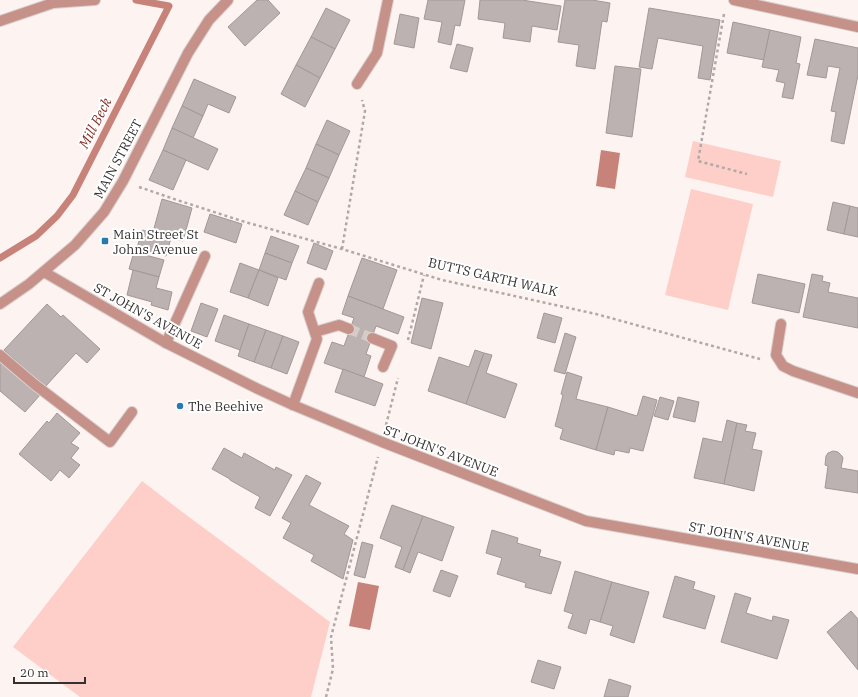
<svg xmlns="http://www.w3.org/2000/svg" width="858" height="697" font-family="'IBM Plex Serif',serif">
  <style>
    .green { fill: #fecfc8 }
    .water { fill: #c78379 }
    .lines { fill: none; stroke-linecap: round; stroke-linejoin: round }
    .stream { stroke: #c78379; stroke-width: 7 }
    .building { fill: #bbb2b1; stroke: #a19897 }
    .minor-tunnel { stroke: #d5ccca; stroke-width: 10; stroke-dasharray: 10 5; stroke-linecap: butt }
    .minor-casing { stroke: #d9d0ce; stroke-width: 12 }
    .path { stroke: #b0a9a7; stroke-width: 2.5; stroke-dasharray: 3 3; stroke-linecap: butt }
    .minor { stroke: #c69189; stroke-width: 10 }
    .poi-dot { fill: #267bab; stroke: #fff; stroke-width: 1.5 }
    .labels { text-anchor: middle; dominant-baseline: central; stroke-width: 4; stroke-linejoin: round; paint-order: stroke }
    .street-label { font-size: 13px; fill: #353130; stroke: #fff }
    .poi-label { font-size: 13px; fill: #353130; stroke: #fff; text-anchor: start }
    .water-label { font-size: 14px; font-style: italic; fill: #833028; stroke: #fff }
  </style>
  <rect width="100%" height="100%" fill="#fdf3f1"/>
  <g class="green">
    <polygon points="693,141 781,161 773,197 685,177"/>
    <polygon points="691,189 753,204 728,310 665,295"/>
    <polygon points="142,481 181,511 330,622 311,697 80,697 13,647"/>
  </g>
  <g class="water">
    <polygon points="601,150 620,153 615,189 596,186"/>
    <polygon points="358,582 379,586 370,630 349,626"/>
  </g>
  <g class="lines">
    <polyline class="stream" points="0,258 36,236 57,216 73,195 169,6 136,0"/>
  </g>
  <g class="building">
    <polygon points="257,0 268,0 280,13 245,46 228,27"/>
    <polygon points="428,0 465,0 460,26 455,25 451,45 438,42 442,22 424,19"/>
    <polygon points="480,0 522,0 561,6 557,30 532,26 530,42 503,38 505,23 478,19"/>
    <polygon points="565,0 592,0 610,3 607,22 602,21 595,69 576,66 579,45 558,42"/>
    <polygon points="326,8 350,20 335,49 311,37"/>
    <polygon points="649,8 720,20 710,80 698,78 703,46 658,38 652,69 639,67"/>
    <polygon points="400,14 419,18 414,48 394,44"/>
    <polygon points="733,22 770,30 764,60 727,53"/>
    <polygon points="770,30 801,37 796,63 800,64 793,99 782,97 785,83 776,81 779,70 762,67"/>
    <polygon points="311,37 335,49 320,78 296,65"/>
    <polygon points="815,39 858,48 858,75 844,144 831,141 836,112 831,111 840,68 828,66 826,78 807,75"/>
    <polygon points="457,44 473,48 467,72 450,68"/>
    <polygon points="296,65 320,78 305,107 281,94"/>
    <polygon points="615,66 641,69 632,137 606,133"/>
    <polygon points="194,79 236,97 229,113 208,104 203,116 182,106"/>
    <polygon points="182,106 203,116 193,138 172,128"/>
    <polygon points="327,120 350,131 339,155 316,144"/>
    <polygon points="172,128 218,149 208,170 163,150"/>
    <polygon points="316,144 339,155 329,178 306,168"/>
    <polygon points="163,150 186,160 173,190 149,180"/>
    <polygon points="306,168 329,178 318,202 295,191"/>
    <polygon points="295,191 318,202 308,225 284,215"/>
    <polygon points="162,199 192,208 183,241 153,232"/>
    <polygon points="833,202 850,206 844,234 827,230"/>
    <polygon points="850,206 858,208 858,237 844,234"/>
    <polygon points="210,214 242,224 236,243 204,232"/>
    <polygon points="142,230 171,238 166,256 137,248"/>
    <polygon points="271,236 299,246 292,263 265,253"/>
    <polygon points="314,243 333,251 326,270 307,263"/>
    <polygon points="134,252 164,260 159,277 129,269"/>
    <polygon points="265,253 292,263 286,280 259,270"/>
    <polygon points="362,258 397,270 383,309 348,296"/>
    <polygon points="240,263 259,270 248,298 230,292"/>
    <polygon points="133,270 159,277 156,288 172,292 168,310 151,305 152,302 127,295"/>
    <polygon points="259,270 278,278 268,306 248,298"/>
    <polygon points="758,274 805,284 799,313 752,303"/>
    <polygon points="812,274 823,276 822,281 830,283 828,292 858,298 858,328 803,317"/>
    <polygon points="348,296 404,317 398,334 376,326 366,354 371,356 364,377 324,363 332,342 344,346 354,318 342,314"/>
    <polygon points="422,298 443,303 431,349 411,343"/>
    <polygon points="201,303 218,309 207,337 191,331"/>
    <polygon points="47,304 61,317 63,315 100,349 87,363 76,353 45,387 4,350"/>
    <polygon points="544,313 562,318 555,343 537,338"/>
    <polygon points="224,315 249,324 240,350 215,341"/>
    <polygon points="249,324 266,330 254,362 238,356"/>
    <polygon points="266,330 283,336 271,368 254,362"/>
    <polygon points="565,333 576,337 565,374 554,371"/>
    <polygon points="283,336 299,342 287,374 271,368"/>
    <polygon points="475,350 484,353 466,404 428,391 439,357 469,367"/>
    <polygon points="484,353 492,355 486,373 517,384 505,418 466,404"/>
    <polygon points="0,361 40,395 25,412 0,391"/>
    <polygon points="343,369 383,384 375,406 335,392"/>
    <polygon points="567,372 582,377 576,399 608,407 596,450 560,439 563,429 555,426 563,395 561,394"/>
    <polygon points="643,396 657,400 643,451 630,448 629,453 615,450 614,455 596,450 608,407 637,416"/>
    <polygon points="660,397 674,401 668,420 654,416"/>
    <polygon points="678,397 699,402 695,422 673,417"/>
    <polygon points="57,413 80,433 71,443 79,448 71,458 80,465 69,478 60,470 51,481 19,454 47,421 49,423"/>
    <polygon points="727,420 737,423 724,484 694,478 703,438 722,442"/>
    <polygon points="737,423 747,425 745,431 756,433 752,449 762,451 754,491 724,484"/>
    <polygon points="224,448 242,458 244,453 275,470 276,467 292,475 270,516 255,508 260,497 230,480 230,479 212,469"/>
    <polygon points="833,451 838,452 842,456 843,458 841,468 858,471 858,493 825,488 828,466 825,465 826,456 828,453"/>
    <polygon points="306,475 321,483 309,505 349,526 344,534 353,540 343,579 311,561 314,555 283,538 291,523 282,518"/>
    <polygon points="392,505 423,516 403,570 395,567 402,547 380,538"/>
    <polygon points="423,516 454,527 442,561 418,552 410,573 403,570"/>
    <polygon points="492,530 518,538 517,543 541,550 539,556 561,562 551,594 525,587 526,583 497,574 502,558 486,553"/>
    <polygon points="362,542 373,545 365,578 354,575"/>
    <polygon points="441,570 458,576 450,597 433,591"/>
    <polygon points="575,571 612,582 600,622 590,619 586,634 568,628 573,614 564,611"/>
    <polygon points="675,576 695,582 693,589 715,596 705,629 663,617"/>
    <polygon points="612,582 649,592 634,643 610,635 613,626 600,622"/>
    <polygon points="735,593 751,598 746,613 772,621 773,616 789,620 777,659 721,642"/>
    <polygon points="851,611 858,619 858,670 827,632"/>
    <polygon points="538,660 561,667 554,689 531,682"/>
    <polygon points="609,679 631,686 628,697 604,697"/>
  </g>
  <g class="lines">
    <polyline class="minor-tunnel" points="349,329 372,338"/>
    <g class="minor-casing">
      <g id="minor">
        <polyline points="734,0 858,27"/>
        <polyline points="0,21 53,3 95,0"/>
        <polyline points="357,84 377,53 388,0"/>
        <polyline points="44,272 166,343 258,389 293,405 382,442 586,521 858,569"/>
        <polyline points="0,304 29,284 75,245 104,212 123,181 188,53 209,20 228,0"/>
        <polyline points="781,324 776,355 783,366 793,371 858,393"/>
        <polyline points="315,332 339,325 349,329"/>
        <polyline points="372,338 392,346 383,367"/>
        <polyline points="166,343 205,256"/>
        <polyline points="0,355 34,384 110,442 132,412"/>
        <polyline points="293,405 317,339 308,312 319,283"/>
      </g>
    </g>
    <g class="path">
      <polyline points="724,14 698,161 747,174"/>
      <polyline points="139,187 177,200 245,222 342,249 442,280 596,314 760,359"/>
      <polyline points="342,249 365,111 362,100"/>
      <polyline points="408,340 424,275"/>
      <polyline points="386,425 398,378"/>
      <polyline points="326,697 333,669 331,637 378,457"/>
    </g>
    <use href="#minor" class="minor"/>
  </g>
  <g class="poi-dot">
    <rect x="101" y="237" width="8" height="8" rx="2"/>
    <circle cx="180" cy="406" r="4"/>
  </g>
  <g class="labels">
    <g class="street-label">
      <text transform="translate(118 159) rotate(-62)">MAIN STREET</text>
      <text transform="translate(493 277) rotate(13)">BUTTS GARTH WALK</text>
      <text transform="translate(148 316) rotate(29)">ST JOHN'S AVENUE</text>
      <text transform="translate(441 451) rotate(21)">ST JOHN'S AVENUE</text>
      <text transform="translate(749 537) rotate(10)">ST JOHN'S AVENUE</text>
    </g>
    <g class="poi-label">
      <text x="113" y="234">Main Street St<tspan x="113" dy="15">Johns Avenue</tspan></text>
      <text x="188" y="406">The Beehive</text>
    </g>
    <g class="water-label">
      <text transform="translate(95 123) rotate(-63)">Mill Beck</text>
    </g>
  </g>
  <path d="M14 677v6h71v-6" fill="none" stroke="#353130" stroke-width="2"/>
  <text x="20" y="677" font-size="12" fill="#353130" stroke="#ffffff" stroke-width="3" paint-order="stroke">20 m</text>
</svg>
